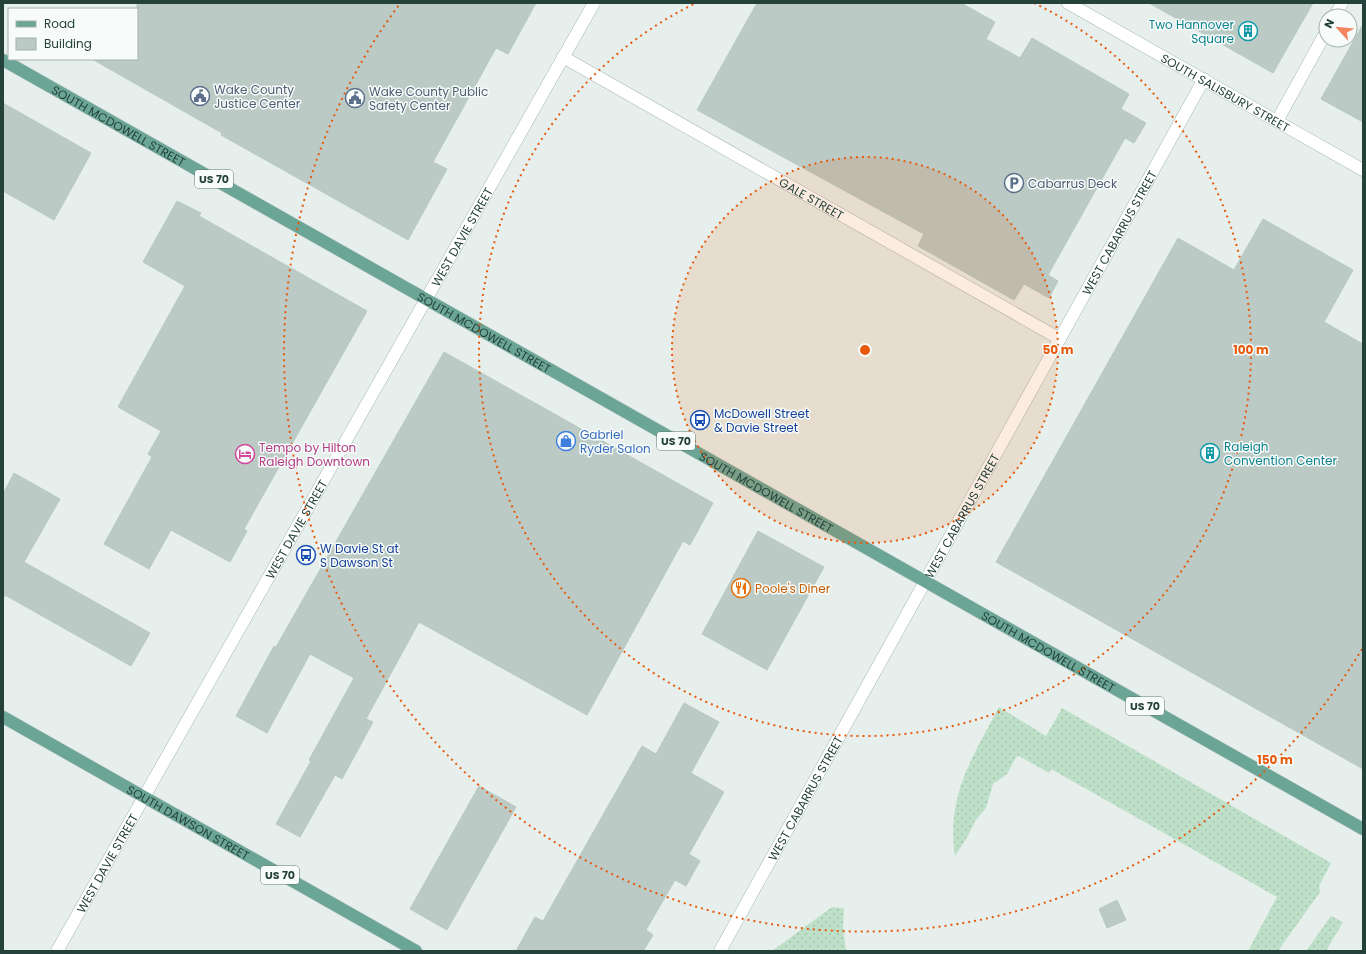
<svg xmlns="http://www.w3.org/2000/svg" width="1366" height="954" font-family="Poppins,sans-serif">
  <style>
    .grass { fill: url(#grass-dots) }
    .building { fill: #bbcac4; stroke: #b8c9c2 }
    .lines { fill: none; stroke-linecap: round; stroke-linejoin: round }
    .street-casing { stroke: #a8b8b2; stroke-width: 13 }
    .secondary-casing { stroke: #a4bbb3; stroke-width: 13 }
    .primary-casing { stroke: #c2cac8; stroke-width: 13 }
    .street { stroke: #fff; stroke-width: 12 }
    .secondary { stroke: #fff; stroke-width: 12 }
    .primary { stroke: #6aa596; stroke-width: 12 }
    .ring { fill: none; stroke: #e8590c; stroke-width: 2; stroke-dasharray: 2 4 }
    .labels { text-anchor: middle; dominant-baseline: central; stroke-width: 3; stroke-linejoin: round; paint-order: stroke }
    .shield { fill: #f7fbf9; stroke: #637a73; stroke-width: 1 }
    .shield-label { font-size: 11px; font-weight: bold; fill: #24423a }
    .culture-label { font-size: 12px; fill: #0d838f; stroke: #f7fbf9; text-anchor: end }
    .service-label { font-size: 12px; fill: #4e5e75; stroke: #f7fbf9; text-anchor: start }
    .street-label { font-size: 12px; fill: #24423a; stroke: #f7fbf9 }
    .transit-label { font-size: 12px; fill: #164399; stroke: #f7fbf9; text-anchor: start }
    .shop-label { font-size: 12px; fill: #366cbe; stroke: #f7fbf9; text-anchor: start }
    .hotel-label { font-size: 12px; fill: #b23c85; stroke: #f7fbf9; text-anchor: start }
    .food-label { font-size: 12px; fill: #c56008; stroke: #f7fbf9; text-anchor: start }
    .centre { fill: #e8590c; stroke: #f7fbf9; stroke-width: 2 }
    .ring-label { font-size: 12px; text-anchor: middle; font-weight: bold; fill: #e8590c; stroke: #f7fbf9; stroke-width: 3; stroke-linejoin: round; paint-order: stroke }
  </style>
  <defs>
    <pattern id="grass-dots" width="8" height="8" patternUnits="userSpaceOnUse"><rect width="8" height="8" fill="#bfe0c8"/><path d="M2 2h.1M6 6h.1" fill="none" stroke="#a4c1ad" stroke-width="1.8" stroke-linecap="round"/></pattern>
  </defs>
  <rect width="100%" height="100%" fill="#e6efeb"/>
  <g class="grass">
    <path d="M999,707L1046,736L1062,708L1331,863L1319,886L1320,892L1278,951H1248L1277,897L1051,769L1049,773L1019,756L1016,757L1007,774L993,784L986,808L975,821L968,836L955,856C946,796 972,758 999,707Z"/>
    <polygon points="832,907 844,908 843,925 846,951 772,951"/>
    <polygon points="1331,916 1343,922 1326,951 1306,951"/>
  </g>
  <g class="building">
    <polygon points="137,3 536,3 508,54 496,48 433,162 447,169 408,240 221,135 222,133 92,59 137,59"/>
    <polygon points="757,3 961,3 995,22 986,39 1020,58 1032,38 1129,94 1121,109 1146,123 1134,143 1125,138 1048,275 1058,281 1049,298 1024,284 1014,300 918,246 924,234 697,110"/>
    <polygon points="1149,3 1313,3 1273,73"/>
    <polygon points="1363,24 1363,122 1321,99"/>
    <polygon points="3,103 91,153 54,220 3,191"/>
    <polygon points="177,201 201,213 199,216 367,311 244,529 247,531 230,562 171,530 149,569 104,544 152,457 148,454 161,431 118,407 185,286 143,262"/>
    <polygon points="1263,219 1353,270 1324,322 1363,344 1363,769 996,562 1178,238 1234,270"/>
    <polygon points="444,352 713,503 690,545 683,541 587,715 419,622 366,719 373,722 342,779 335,775 300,837 276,824 311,761 309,760 354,678 310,654 267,733 236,716 274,646 276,647 293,617"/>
    <polygon points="14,473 60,499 24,562 150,633 131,666 5,595 3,599 3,494"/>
    <polygon points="758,531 824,567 767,670 702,634"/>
    <polygon points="684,703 719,722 691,773 724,792 689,854 700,861 686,886 675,880 646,930 653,935 643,951 516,951 535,917 543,921 642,746 656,754"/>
    <polygon points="479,786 516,807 447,930 410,909"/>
    <polygon points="1117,900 1126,920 1107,928 1099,909"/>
  </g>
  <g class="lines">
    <g class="street-casing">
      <g id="street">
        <polyline points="1335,16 1342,3"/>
        <path id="s1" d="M563,57L1060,339"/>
        <polyline points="1277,121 1326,32"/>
        <path id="s2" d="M57,951L144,797"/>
      </g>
    </g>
    <g class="secondary-casing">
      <g id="secondary">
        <path id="s3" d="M1068,3L1363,170"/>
        <path id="s4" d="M144,797L594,3"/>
        <path id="s5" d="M720,951L1204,79"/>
      </g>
    </g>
    <g class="primary-casing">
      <g id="primary">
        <path id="s6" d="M3,60L1363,829"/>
        <path id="s7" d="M3,717L416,951"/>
      </g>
    </g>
    <use href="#street" class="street"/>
    <use href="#secondary" class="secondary"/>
    <use href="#primary" class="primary"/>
  </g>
  <circle cx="865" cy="350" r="193" fill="#e8590c" fill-opacity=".12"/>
  <g class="ring">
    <circle cx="865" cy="350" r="193"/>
    <path d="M1034 3A386 386 0 1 1 696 3"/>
    <path d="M1362 649A580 580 0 1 1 399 5"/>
  </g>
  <defs>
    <g id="building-ring" transform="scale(1)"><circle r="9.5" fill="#f7fbf9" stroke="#0f9aa8" stroke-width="1.5"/><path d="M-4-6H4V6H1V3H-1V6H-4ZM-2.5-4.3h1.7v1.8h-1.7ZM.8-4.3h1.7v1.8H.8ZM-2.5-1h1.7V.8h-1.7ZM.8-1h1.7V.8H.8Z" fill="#0f9aa8"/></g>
    <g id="civic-ring" transform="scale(1)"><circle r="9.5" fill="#f7fbf9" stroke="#5c6f8a" stroke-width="1.5"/><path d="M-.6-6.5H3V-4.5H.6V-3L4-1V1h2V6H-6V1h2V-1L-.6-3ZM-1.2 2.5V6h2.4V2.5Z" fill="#5c6f8a"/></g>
    <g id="parking-ring" transform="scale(1)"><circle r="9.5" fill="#f7fbf9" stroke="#5c6f8a" stroke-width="1.5"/><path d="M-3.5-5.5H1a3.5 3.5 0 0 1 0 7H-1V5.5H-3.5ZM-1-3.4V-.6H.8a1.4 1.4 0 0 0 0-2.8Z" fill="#5c6f8a"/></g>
    <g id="bus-ring" transform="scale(1)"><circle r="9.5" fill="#f7fbf9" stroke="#1a4fb4" stroke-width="1.5"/><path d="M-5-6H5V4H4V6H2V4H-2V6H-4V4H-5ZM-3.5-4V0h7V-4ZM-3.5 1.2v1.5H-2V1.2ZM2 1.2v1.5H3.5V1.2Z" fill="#1a4fb4"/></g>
    <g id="shop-ring" transform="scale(1)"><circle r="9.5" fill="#f7fbf9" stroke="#3f7fe0" stroke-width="1.5"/><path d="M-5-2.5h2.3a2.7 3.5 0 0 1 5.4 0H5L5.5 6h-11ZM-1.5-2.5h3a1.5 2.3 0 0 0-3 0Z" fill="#3f7fe0"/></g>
    <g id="hotel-ring" transform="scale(1)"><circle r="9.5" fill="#f7fbf9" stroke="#d1479c" stroke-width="1.5"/><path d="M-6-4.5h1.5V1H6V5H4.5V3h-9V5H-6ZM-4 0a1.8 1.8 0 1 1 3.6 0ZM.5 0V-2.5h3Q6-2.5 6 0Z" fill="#d1479c"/></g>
    <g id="restaurant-ring" transform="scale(1)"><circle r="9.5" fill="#f7fbf9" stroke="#e8710a" stroke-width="1.5"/><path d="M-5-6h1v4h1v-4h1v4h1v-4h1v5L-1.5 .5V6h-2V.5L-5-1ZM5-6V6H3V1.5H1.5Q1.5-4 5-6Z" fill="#e8710a"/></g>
  </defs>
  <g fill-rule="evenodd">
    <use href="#building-ring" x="1248" y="31"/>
    <use href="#civic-ring" x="200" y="96"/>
    <use href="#civic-ring" x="355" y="98"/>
    <use href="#parking-ring" x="1014" y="183"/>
    <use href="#bus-ring" x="700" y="420"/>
    <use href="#shop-ring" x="566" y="441"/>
    <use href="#building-ring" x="1210" y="453"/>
    <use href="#hotel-ring" x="245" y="454"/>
    <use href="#bus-ring" x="306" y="555"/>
    <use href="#restaurant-ring" x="741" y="588"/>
  </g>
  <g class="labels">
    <g class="shield">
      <rect x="195" y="170" width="38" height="18" rx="3"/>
      <rect x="657" y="432" width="38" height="18" rx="3"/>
      <rect x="1126" y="697" width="38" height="18" rx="3"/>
      <rect x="261" y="866" width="38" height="18" rx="3"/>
    </g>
    <g class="shield-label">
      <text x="214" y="179">US 70</text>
      <text x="676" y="441">US 70</text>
      <text x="1145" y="706">US 70</text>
      <text x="280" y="875">US 70</text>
    </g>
    <g class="culture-label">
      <text x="1234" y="24">Two Hannover<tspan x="1234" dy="14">Square</tspan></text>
      <text x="1224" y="446" text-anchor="start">Raleigh<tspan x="1224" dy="14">Convention Center</tspan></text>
    </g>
    <g class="service-label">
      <text x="214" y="89">Wake County<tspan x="214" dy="14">Justice Center</tspan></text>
      <text x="369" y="91">Wake County Public<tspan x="369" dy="14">Safety Center</tspan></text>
      <text x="1028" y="183">Cabarrus Deck</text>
    </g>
    <g class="street-label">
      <text stroke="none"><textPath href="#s3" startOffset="181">SOUTH SALISBURY STREET</textPath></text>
      <text stroke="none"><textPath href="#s6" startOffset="133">SOUTH MCDOWELL STREET</textPath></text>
      <text stroke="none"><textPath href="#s1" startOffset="286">GALE STREET</textPath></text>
      <text stroke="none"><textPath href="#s5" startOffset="822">WEST CABARRUS STREET</textPath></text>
      <text stroke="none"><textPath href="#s4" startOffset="644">WEST DAVIE STREET</textPath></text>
      <text stroke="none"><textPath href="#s6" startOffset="553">SOUTH MCDOWELL STREET</textPath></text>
      <text stroke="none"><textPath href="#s6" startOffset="877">SOUTH MCDOWELL STREET</textPath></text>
      <text stroke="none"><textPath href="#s5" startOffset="498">WEST CABARRUS STREET</textPath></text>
      <text stroke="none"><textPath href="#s4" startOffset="308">WEST DAVIE STREET</textPath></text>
      <text stroke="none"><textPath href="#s6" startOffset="1201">SOUTH MCDOWELL STREET</textPath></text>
      <text stroke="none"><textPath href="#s5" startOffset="175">WEST CABARRUS STREET</textPath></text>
      <text stroke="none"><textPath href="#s7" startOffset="213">SOUTH DAWSON STREET</textPath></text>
      <text stroke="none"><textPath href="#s2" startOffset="101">WEST DAVIE STREET</textPath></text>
    </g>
    <g class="transit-label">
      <text x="714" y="413">McDowell Street<tspan x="714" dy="14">&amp; Davie Street</tspan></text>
      <text x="320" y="548">W Davie St at<tspan x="320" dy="14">S Dawson St</tspan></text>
    </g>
    <g class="shop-label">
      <text x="580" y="434">Gabriel<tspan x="580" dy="14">Ryder Salon</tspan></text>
    </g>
    <g class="hotel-label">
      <text x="259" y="447">Tempo by Hilton<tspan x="259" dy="14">Raleigh Downtown</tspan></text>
    </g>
    <g class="food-label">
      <text x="755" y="588">Poole's Diner</text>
    </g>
  </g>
  <circle cx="865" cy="350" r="6" class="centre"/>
  <g class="ring-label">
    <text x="1058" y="354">50 m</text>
    <text x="1251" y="354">100 m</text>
    <text x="1275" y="764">150 m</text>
  </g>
  <rect width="1366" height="954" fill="none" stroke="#24423a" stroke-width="8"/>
  <rect x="8" y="8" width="130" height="52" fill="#f7fbf9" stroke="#a3b1ad"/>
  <rect x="16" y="21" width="20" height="6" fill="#6aa596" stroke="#a3b1ad"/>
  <text x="44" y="28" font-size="12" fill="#24423a">Road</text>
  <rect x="16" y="38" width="20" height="12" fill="#bbcac4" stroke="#a3b1ad"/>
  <text x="44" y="48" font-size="12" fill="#24423a">Building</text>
  <g transform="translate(1338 28) rotate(297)"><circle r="19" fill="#f7fbf9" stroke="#a3b1ad"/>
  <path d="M0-3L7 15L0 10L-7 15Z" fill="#f4845f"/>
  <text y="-6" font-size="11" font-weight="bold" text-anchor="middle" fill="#24423a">N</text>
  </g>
</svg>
